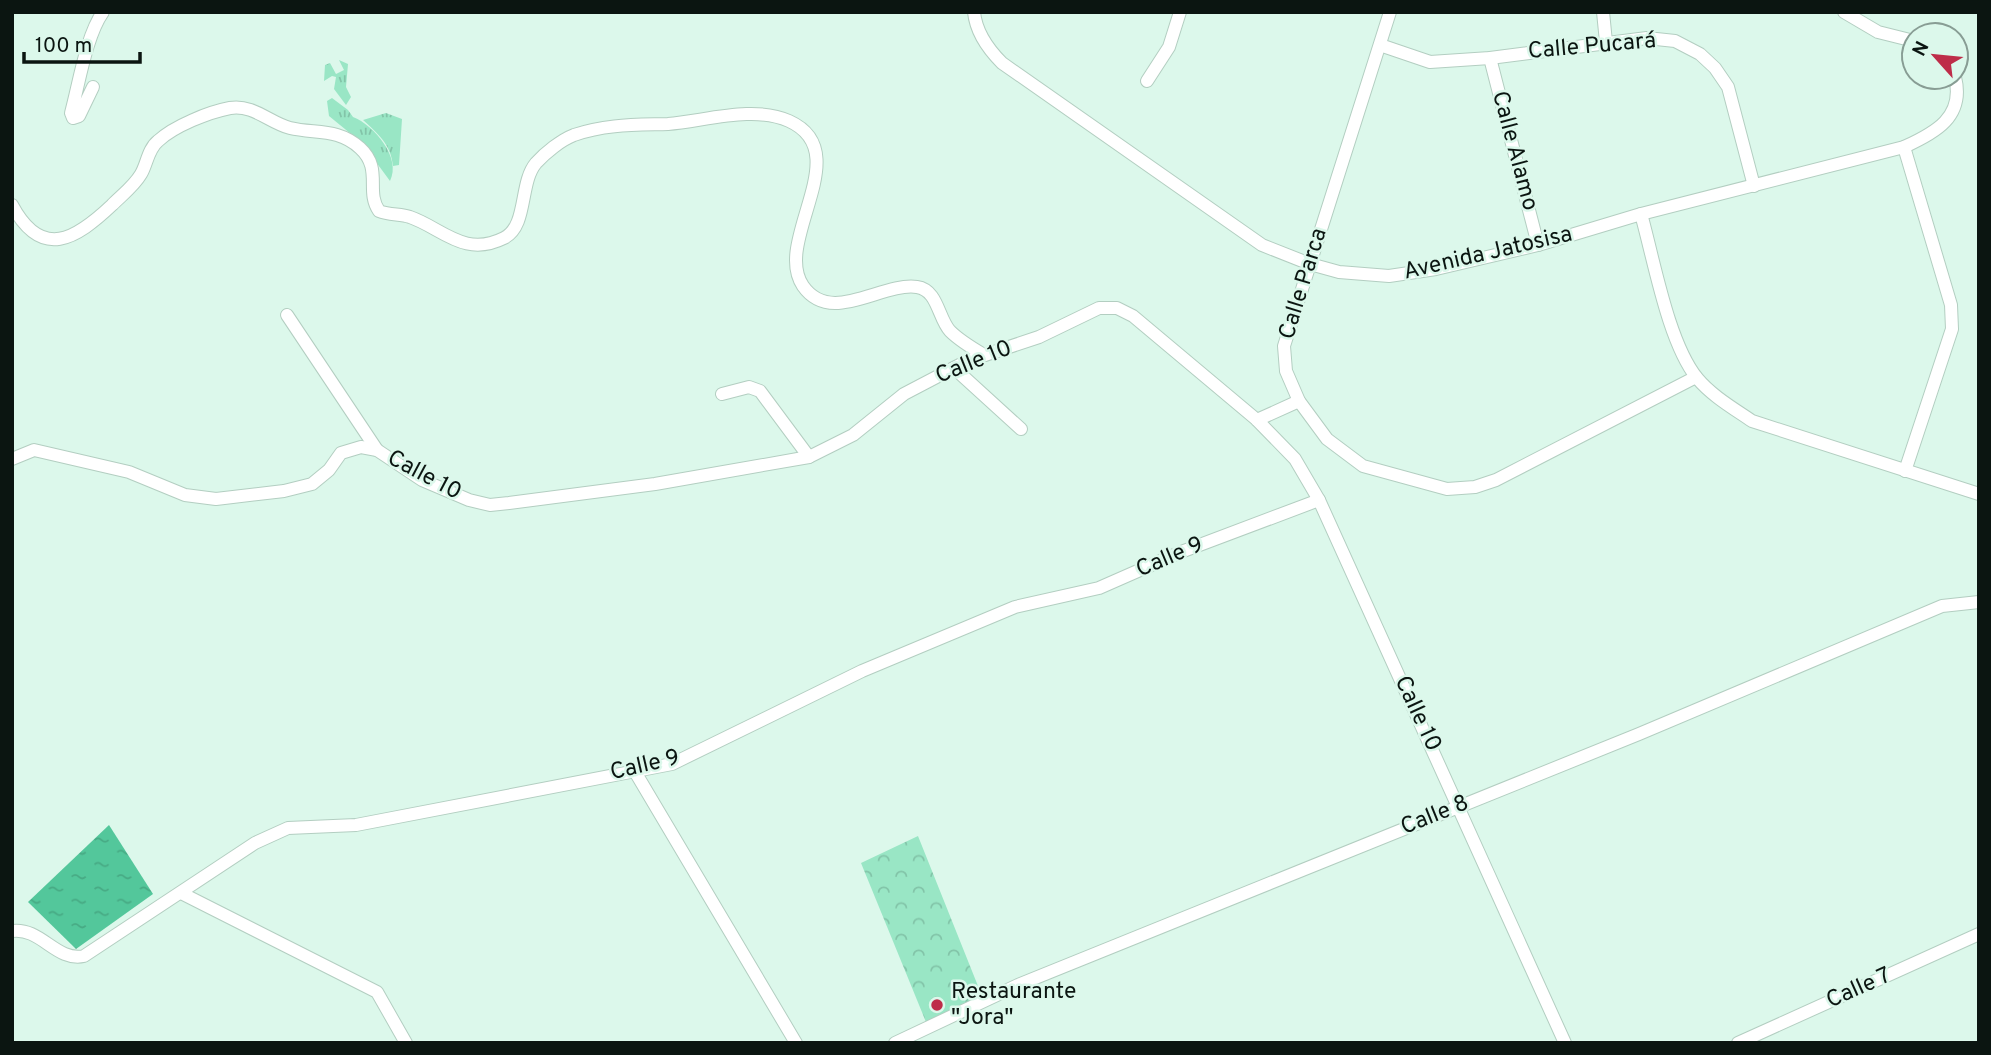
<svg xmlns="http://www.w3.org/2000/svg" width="1991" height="1055" font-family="Overpass,sans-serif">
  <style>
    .grass { fill: url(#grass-tufts) }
    .park { fill: url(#park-crowns) }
    .water { fill: url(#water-ripples) }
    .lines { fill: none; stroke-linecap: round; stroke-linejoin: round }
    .minor-casing { stroke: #b3cec1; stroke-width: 14 }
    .minor { stroke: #fff; stroke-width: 12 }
    .poi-dot { fill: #be2d49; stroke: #dcf8eb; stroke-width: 2.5 }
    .labels { text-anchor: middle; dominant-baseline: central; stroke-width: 5; stroke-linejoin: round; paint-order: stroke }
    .street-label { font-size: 23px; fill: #0b1511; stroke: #dcf8eb }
    .poi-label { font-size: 23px; fill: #0b1511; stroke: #dcf8eb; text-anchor: start }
  </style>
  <defs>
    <pattern id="grass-tufts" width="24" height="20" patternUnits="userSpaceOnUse" patternTransform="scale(1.75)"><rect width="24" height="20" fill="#99e6c5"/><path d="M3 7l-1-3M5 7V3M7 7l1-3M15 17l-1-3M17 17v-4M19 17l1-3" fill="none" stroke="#82c4a8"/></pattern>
    <pattern id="park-crowns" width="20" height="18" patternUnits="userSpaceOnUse" patternTransform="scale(1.75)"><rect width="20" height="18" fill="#99e6c5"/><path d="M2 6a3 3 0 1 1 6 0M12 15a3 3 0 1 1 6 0" fill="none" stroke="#82c4a8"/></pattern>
    <pattern id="water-ripples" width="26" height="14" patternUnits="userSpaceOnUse" patternTransform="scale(1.75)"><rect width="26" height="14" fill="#53c79b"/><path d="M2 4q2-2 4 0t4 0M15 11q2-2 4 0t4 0" fill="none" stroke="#47aa84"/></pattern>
  </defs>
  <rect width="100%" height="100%" fill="#dcf8eb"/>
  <g class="grass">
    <polygon points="339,60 348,64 346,87 351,97 346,105 334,89 336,77 332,76 324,81 325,65 330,63 336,74 344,70"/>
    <path d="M332,98L348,110L353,117C374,125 402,158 390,181L362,143L329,116L327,101Z"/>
    <path d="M386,113L402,119L399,165L393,166C391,144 378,134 363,120Z"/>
  </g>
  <polygon class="park" points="918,836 982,996 926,1022 861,863"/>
  <polygon class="water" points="109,825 153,894 76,949 28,902"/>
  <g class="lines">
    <g class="minor-casing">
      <g id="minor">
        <path d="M974,12C976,32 988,49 1002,63L1262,245L1310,264L1339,272L1389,276L1436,269L1538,245L1641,214L1904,147C1935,133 1965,117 1955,77"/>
        <polyline points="1390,12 1284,346 1286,371 1299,401 1327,439 1363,466 1447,489 1475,487 1496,480 1696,377"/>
        <polyline points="1603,12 1606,42"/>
        <polyline points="1844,12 1878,32 1914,41"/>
        <polyline points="1380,45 1430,62 1490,58 1647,38 1675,41 1700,54 1715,68 1728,87 1754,186"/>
        <polyline points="1490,58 1538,245"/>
        <polyline points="1147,81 1169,47 1180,12"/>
        <path d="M93,87L79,116L73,118L71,113C79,84 86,36 103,12"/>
        <polyline points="1904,147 1951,305 1952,329 1905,471"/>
        <path d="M12,205C42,261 76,239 112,205C122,195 134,186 141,174C147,164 148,149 158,141C174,126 209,112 230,108C253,104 270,123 290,128C316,134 338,128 360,148C383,169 365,191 379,211C389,215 400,214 410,217C442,228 464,258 504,238C528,226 519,183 536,163C545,153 561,140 574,135C606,124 636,125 668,124C705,121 754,105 789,121C858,152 772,241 803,286C831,326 881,282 917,287C938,290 938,318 950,331C960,341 972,348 984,355"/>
        <path d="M1641,214C1654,260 1668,342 1697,378C1712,396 1733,408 1752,421L1979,494"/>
        <polyline points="287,315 377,450"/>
        <polyline points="954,368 1021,429"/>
        <polyline points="722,394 749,387 760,391 809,457"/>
        <polyline points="1257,420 1299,401"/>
        <polyline points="12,459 34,450 129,472 185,495 216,499 284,491 312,484 329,470 341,453 361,447 377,450 422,480 469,500 490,505 509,503 655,484 809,457 853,435 904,394 967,361 1039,337 1099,308 1117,308 1133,316 1257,420 1295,459 1319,500 1565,1043"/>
        <polyline points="634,770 796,1043"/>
        <polyline points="181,893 377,992 406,1043"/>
        <path d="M12,931C41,927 56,962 84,956L255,843L288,828L356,825L672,764L862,671L1015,607L1099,588L1181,552L1319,500"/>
        <polyline points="895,1043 1018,985 1639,734 1942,606 1979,602"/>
        <polyline points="1738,1043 1979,934"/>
      </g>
    </g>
    <use href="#minor" class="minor"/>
  </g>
  <circle class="poi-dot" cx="937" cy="1005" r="7"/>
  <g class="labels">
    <g class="street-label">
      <text transform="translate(1592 47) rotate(-5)">Calle Pucará</text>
      <text transform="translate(1514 151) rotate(75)">Calle Alamo</text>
      <text transform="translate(1488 254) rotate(-13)">Avenida Jatosisa</text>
      <text transform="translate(1304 284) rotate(-73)">Calle Parca</text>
      <text transform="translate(974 363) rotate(-22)">Calle 10</text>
      <text transform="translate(424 476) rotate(28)">Calle 10</text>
      <text transform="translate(1170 558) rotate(-23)">Calle 9</text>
      <text transform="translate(1417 714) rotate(65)">Calle 10</text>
      <text transform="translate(645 766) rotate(-13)">Calle 9</text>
      <text transform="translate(1435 816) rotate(-22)">Calle 8</text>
      <text transform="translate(1859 989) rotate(-24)">Calle 7</text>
    </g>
    <g class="poi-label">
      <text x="951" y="992">Restaurante<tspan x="951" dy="26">"Jora"</tspan></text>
    </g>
  </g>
  <rect width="1991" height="1055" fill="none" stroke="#0b1511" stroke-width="28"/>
  <g transform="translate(1935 56) rotate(297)"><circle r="33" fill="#dcf8eb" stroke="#889d94" stroke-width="2"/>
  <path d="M0-5L12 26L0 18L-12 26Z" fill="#be2d49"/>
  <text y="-10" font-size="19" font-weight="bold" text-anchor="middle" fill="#0b1511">N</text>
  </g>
  <path d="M24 52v10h116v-10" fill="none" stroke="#0b1511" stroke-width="3.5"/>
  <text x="35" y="52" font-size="21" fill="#0b1511" stroke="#dcf8eb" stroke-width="5" paint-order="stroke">100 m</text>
</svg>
